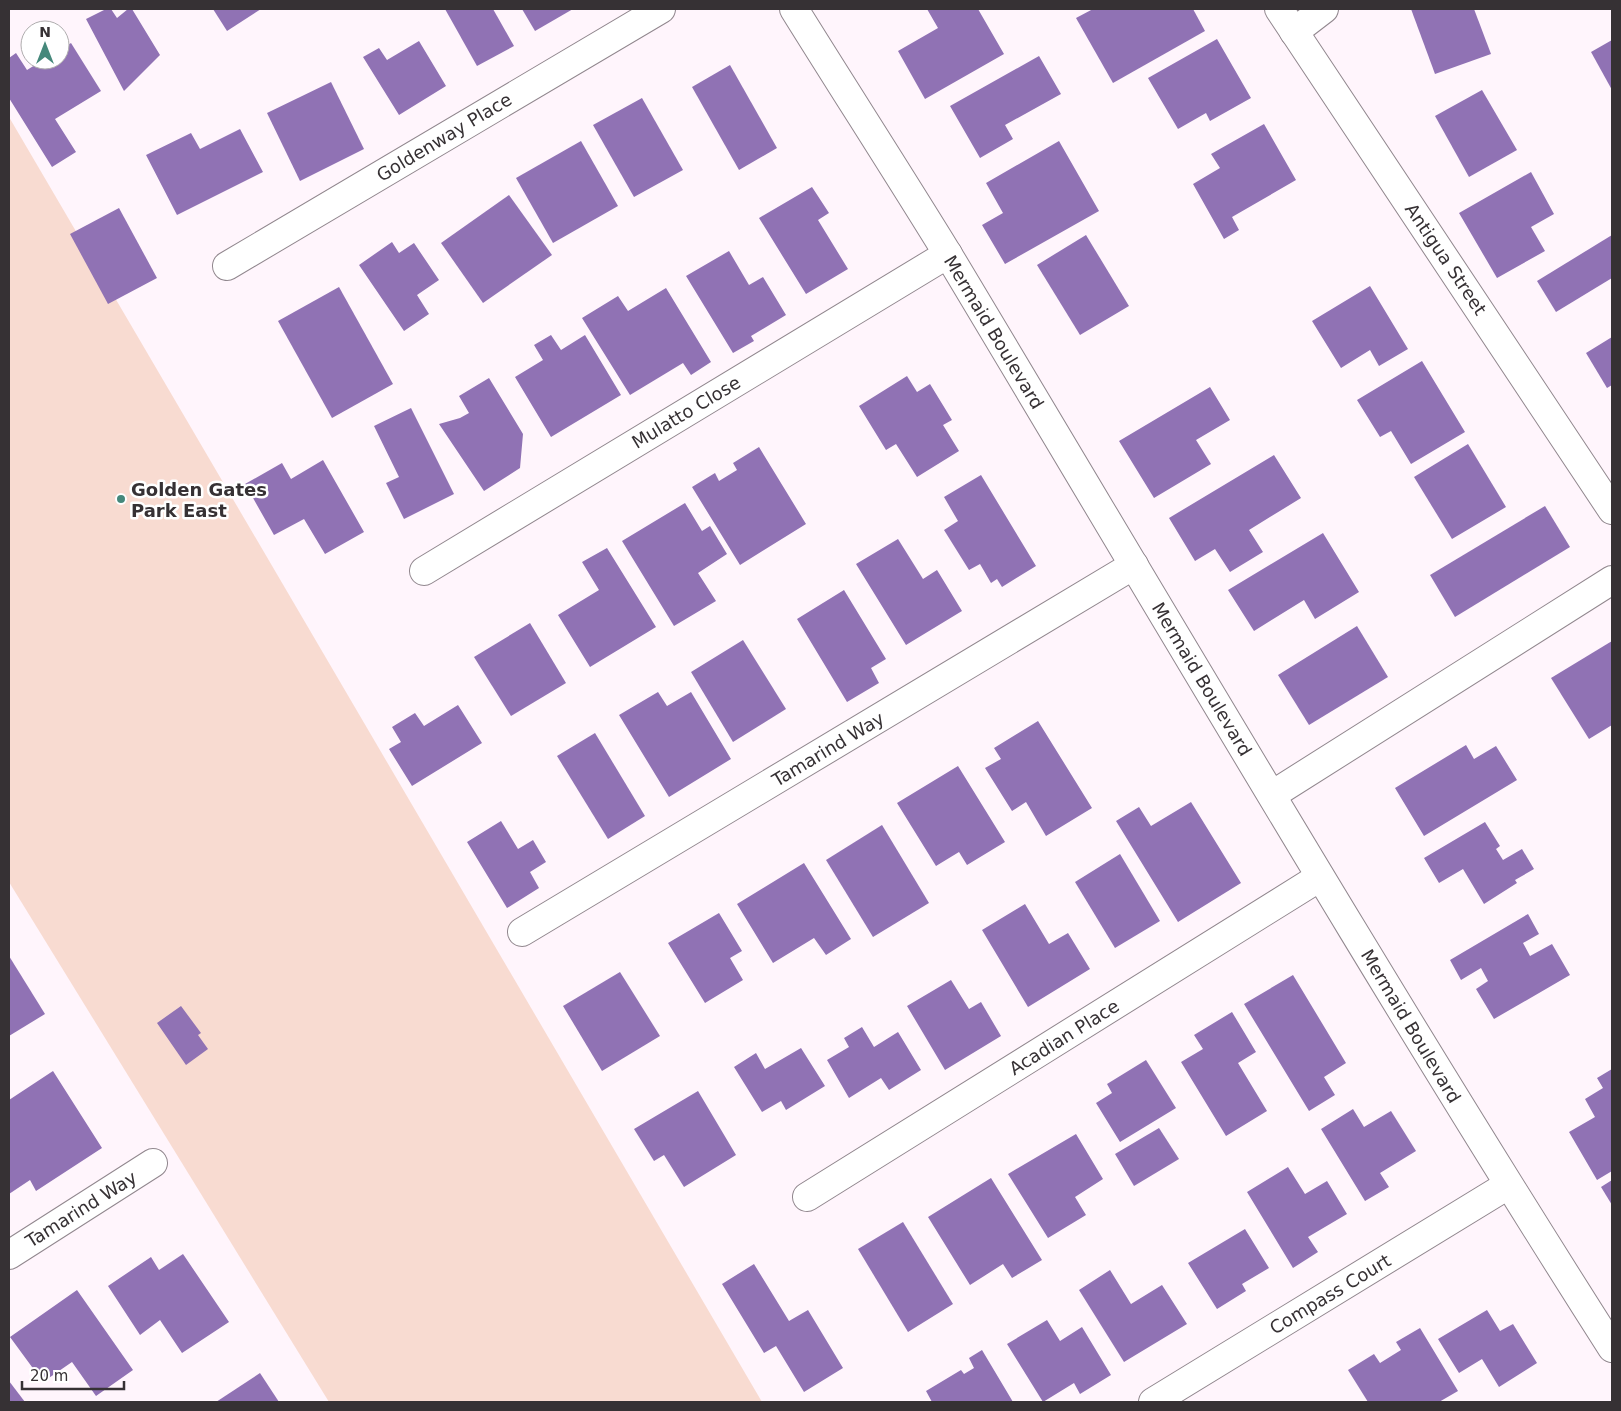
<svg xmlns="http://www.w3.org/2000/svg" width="1621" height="1411" font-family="'DejaVu Sans',sans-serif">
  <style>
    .green { fill: #f8dbd1 }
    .building { fill: #9072b4 }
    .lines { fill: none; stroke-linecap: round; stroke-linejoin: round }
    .minor-casing { stroke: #91878e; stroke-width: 30 }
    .minor { stroke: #fff; stroke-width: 28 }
    .poi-dot { fill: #45887b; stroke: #fff; stroke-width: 2 }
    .labels { text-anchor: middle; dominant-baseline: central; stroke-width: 5; stroke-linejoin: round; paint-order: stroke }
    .street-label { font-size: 18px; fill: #363134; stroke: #fff }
    .poi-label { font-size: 18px; font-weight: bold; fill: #363134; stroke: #fff; text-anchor: start }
  </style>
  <rect width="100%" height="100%" fill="#fff5fc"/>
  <polygon class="green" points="9,117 762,1402 329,1402 9,882"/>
  <g class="building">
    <polygon points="106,9 111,9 117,18 128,9 132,9 160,55 124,91 86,19"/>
    <polygon points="213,9 261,9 227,31"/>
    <polygon points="445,9 493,9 514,46 477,66"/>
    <polygon points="522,9 573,9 535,31"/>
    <polygon points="927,9 978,9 1004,54 925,99 898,51 938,28"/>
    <polygon points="1093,9 1193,9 1205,31 1113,83 1076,18"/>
    <polygon points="1411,9 1474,9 1491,54 1435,74"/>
    <polygon points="1217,39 1251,98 1210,121 1206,113 1178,129 1148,78"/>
    <polygon points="1612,40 1612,90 1591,52"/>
    <polygon points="419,41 446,86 399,115 363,57 379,48 387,60"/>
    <polygon points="71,43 101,91 55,119 76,152 52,167 9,98 9,58 16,53 27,70 43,60 60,60 60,50"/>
    <polygon points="1039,56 1061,94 1005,125 1013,139 980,158 950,106"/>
    <polygon points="730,65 777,148 739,170 692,87"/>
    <polygon points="331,82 364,149 300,181 267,113"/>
    <polygon points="1482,90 1517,150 1469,177 1435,116"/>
    <polygon points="642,98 683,170 634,197 593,125"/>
    <polygon points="1264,124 1296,180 1232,217 1239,230 1224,239 1193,184 1220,168 1211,154"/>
    <polygon points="240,129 263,172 177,215 146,155 191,133 200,149"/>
    <polygon points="581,141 618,206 553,243 516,178"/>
    <polygon points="1059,141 1099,211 1005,264 982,225 1003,213 986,183"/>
    <polygon points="1531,172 1554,214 1531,227 1545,251 1497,278 1459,213"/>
    <polygon points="812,187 829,213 818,220 848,269 806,294 759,218"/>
    <polygon points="509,195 552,255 483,303 441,243"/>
    <polygon points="119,208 157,278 108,304 70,234"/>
    <polygon points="1086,235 1129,306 1080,335 1037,265"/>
    <polygon points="1612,235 1612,278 1556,312 1537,281"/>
    <polygon points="392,242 399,253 414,243 439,280 417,295 429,314 404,331 359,265"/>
    <polygon points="729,251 749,285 763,277 786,315 751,336 754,341 733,353 686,276"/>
    <polygon points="1370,286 1408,349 1379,366 1370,350 1341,368 1312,321"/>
    <polygon points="339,287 393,384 332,418 278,321"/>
    <polygon points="666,288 711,362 691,375 683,363 630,395 582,318 618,296 628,311"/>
    <polygon points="551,335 561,350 585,335 621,395 551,437 515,377 543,360 534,345"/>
    <polygon points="1612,337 1612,385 1607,388 1586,353"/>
    <polygon points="1422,361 1465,432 1411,464 1391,431 1380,437 1357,400"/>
    <polygon points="907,376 917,392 930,384 952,420 943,425 959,451 917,477 896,444 886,450 859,406"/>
    <polygon points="489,378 523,434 520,468 484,491 439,424 460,418 469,413 459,396"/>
    <polygon points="1210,387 1230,420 1196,440 1211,464 1154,498 1119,441"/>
    <polygon points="411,408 454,494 404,519 386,483 399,477 374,426"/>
    <polygon points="1468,444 1506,507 1452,539 1414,477"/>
    <polygon points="759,447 806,524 740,565 692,487 715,473 719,481 737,470 733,463"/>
    <polygon points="1274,455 1301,498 1249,530 1263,552 1230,572 1215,549 1195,561 1169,518"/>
    <polygon points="323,460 364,532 325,554 304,519 274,535 245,484 282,463 291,479"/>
    <polygon points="981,475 1036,566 1002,587 997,579 991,583 980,564 969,570 944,530 958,521 944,497"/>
    <polygon points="685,503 702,531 710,526 727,554 698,573 716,601 674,626 622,541"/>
    <polygon points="1545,506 1570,547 1455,617 1430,575"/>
    <polygon points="1323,533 1359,592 1315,619 1304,600 1254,631 1228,590"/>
    <polygon points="898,539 923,579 937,570 962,611 906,645 856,564"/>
    <polygon points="607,548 656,627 590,667 558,615 599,590 582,562"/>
    <polygon points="844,590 886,659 871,668 879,683 847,702 797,619"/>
    <polygon points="530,623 566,683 511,716 474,657"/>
    <polygon points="1357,626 1388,677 1309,725 1278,675"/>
    <polygon points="743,640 786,709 733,742 691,672"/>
    <polygon points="1612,641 1612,725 1589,739 1551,678"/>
    <polygon points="658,692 667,706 691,692 731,759 669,797 619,715"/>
    <polygon points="458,705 482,743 412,786 389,749 401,742 392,727 415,713 424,726"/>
    <polygon points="1038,721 1092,808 1046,836 1026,802 1012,811 985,768 1001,759 994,748"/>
    <polygon points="595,733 645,816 608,839 557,756"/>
    <polygon points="1466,745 1474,759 1496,746 1517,780 1424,836 1395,788"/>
    <polygon points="958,766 1005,842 967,865 959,852 936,866 897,803"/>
    <polygon points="1191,802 1241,883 1178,922 1116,821 1139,807 1151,826"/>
    <polygon points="501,821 518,849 533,840 546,862 530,872 539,888 507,908 467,842"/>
    <polygon points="1485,822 1500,846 1496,849 1503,860 1522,849 1534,869 1515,880 1517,883 1484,904 1463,869 1439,883 1424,858"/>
    <polygon points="882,825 929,903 873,937 826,860"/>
    <polygon points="1120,854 1160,921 1115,948 1075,882"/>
    <polygon points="804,863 851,939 826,955 814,938 773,963 737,904"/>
    <polygon points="1025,904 1049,944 1068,933 1090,969 1028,1007 982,930"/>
    <polygon points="719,913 742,951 730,958 743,980 705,1003 668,943"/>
    <polygon points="1528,914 1539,934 1523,943 1530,956 1552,944 1570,975 1494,1019 1476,989 1488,981 1481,968 1461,980 1450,960"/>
    <polygon points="9,956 45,1014 9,1036"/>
    <polygon points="620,972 660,1036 602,1071 563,1006"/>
    <polygon points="1293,975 1346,1063 1324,1077 1335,1095 1309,1111 1244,1004"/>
    <polygon points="951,980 969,1009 981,1002 1001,1036 945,1070 907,1006"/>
    <polygon points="181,1006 201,1033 198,1035 208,1049 186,1065 157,1023"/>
    <polygon points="1232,1012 1256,1052 1238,1063 1267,1111 1226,1136 1181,1062 1203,1049 1194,1035"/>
    <polygon points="862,1027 874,1047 898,1032 921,1070 889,1090 881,1078 849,1098 827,1060 849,1047 844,1038"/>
    <polygon points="801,1048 825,1086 786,1110 781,1101 762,1112 734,1067 756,1053 765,1069"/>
    <polygon points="1146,1060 1176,1108 1120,1142 1096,1103 1112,1093 1107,1084"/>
    <polygon points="1612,1069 1612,1171 1597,1180 1569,1132 1595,1117 1585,1099 1603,1088 1597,1078"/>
    <polygon points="53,1071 102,1148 36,1191 30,1180 9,1194 9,1100"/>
    <polygon points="698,1091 736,1155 684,1187 664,1155 654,1161 634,1129"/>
    <polygon points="1353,1109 1364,1127 1391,1111 1416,1151 1380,1173 1389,1187 1365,1201 1321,1129"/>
    <polygon points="1159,1128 1179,1159 1134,1186 1115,1154"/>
    <polygon points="1076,1134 1103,1179 1075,1197 1086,1215 1048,1238 1008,1174"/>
    <polygon points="1288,1167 1305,1194 1327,1181 1347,1214 1308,1237 1318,1252 1293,1268 1247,1192"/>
    <polygon points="991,1178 1042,1260 1012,1278 1003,1264 970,1285 928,1217"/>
    <polygon points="1612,1180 1612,1205 1601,1187"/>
    <polygon points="903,1222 953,1304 908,1332 858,1249"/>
    <polygon points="1245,1229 1269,1268 1242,1284 1246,1291 1217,1309 1188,1263"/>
    <polygon points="183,1254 229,1322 182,1353 160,1320 140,1335 108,1286 151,1257 159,1270"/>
    <polygon points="754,1264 789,1321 808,1310 843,1368 804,1392 776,1346 764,1353 722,1284"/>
    <polygon points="1110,1270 1131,1304 1162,1285 1187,1324 1124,1362 1079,1290"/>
    <polygon points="77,1290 133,1370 96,1396 72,1362 43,1382 10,1337"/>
    <polygon points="1487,1310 1500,1331 1513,1324 1537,1363 1499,1387 1482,1359 1459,1373 1438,1339"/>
    <polygon points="1047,1320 1060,1341 1082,1327 1111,1375 1080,1394 1074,1383 1043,1402 1007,1344"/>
    <polygon points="1420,1328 1458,1391 1439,1402 1368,1402 1348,1370 1374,1354 1380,1363 1401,1350 1396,1342"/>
    <polygon points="982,1350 1013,1402 932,1402 926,1391 961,1370 964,1374 974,1368 969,1358"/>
    <polygon points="260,1373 279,1402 216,1402"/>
    <polygon points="9,1381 25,1402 9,1402"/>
  </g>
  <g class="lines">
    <g class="minor-casing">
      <g id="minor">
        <path d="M794,9C845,91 898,173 949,256C1168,621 1383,989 1612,1348"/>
        <polyline points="1279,9 1612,510"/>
        <polyline points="1294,32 1324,9"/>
        <polyline points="227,266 661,9"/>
        <polyline points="424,571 948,254"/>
        <polyline points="1272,795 1612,580"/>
        <polyline points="522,932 1134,565"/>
        <polyline points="807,1197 1320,877"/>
        <polyline points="9,1255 153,1163"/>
        <polyline points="1153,1402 1508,1185"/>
      </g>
    </g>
    <use href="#minor" class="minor"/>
  </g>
  <circle class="poi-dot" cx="121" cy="499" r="5"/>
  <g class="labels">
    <g class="street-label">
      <text transform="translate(444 137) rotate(-31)">Goldenway Place</text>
      <text transform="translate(1446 259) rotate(56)">Antigua Street</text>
      <text transform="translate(994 332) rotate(59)">Mermaid Boulevard</text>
      <text transform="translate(686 412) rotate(-31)">Mulatto Close</text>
      <text transform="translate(1202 679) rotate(59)">Mermaid Boulevard</text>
      <text transform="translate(828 749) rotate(-31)">Tamarind Way</text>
      <text transform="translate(1411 1026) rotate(59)">Mermaid Boulevard</text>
      <text transform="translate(1064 1037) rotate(-32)">Acadian Place</text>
      <text transform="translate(81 1209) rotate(-32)">Tamarind Way</text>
      <text transform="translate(1330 1294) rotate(-31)">Compass Court</text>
    </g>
    <g class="poi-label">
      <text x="131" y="489">Golden Gates<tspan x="131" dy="21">Park East</tspan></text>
    </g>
  </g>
  <rect width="1621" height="1411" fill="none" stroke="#363134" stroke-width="20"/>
  <g transform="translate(45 45)"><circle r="24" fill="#ffffff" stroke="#afadae"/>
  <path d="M0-4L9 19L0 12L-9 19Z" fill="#45887b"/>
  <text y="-8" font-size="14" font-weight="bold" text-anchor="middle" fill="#363134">N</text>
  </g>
  <path d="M22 1381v8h102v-8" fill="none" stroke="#363134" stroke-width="2.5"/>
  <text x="30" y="1381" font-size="15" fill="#363134" stroke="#ffffff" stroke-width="4" paint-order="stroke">20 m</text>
</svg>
